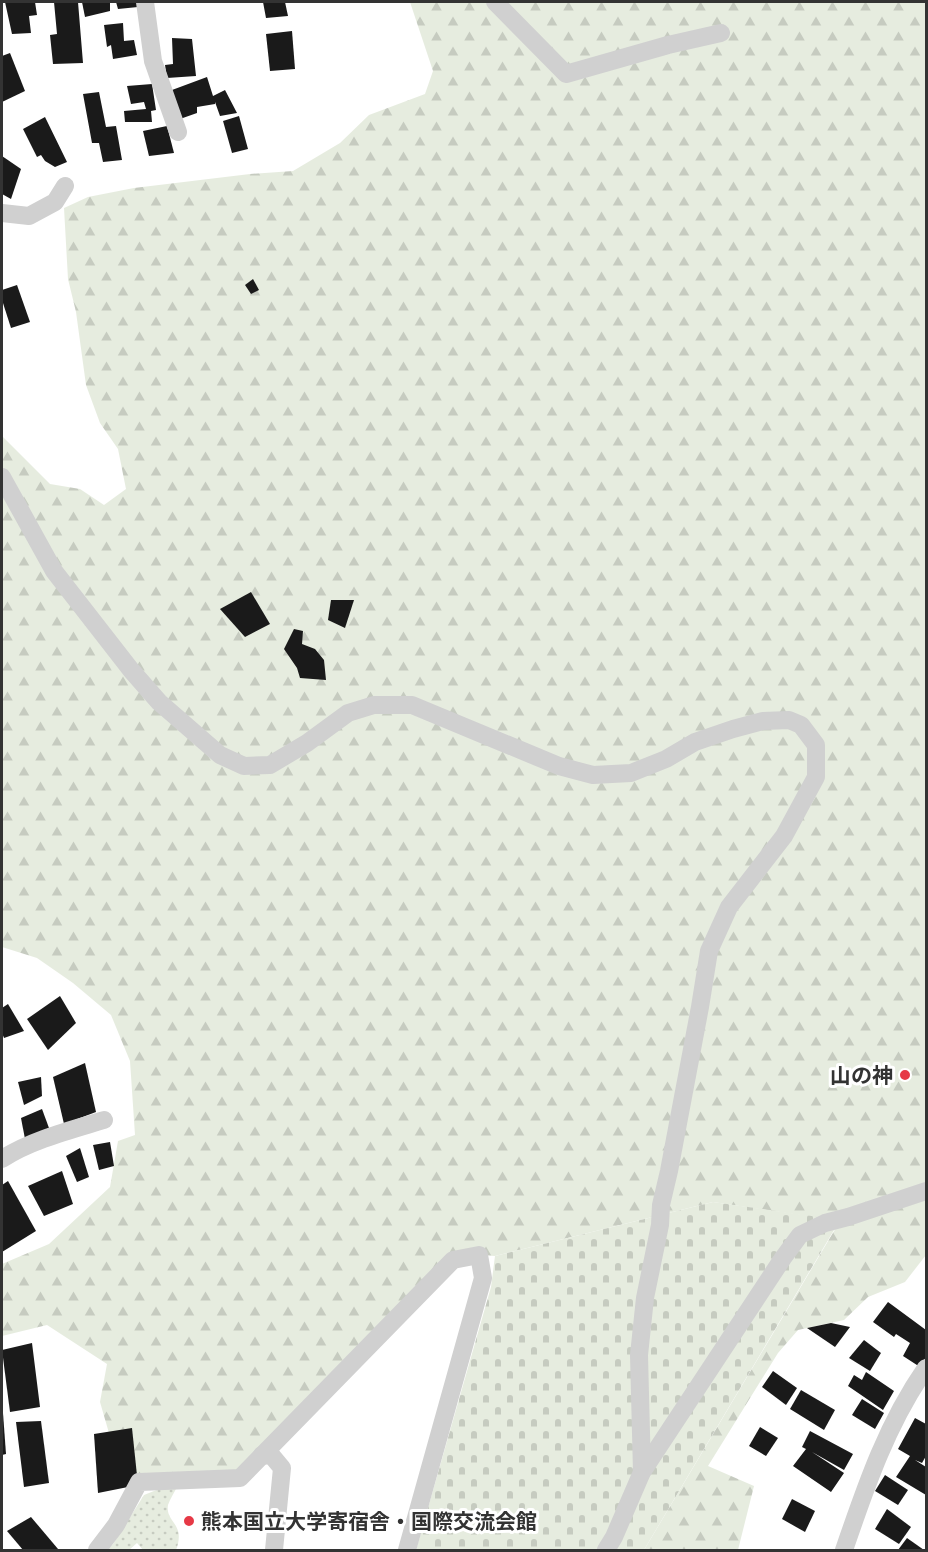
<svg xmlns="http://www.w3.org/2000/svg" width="928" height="1552" font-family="Inter,'Noto Sans JP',sans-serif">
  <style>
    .grass { fill: url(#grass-dots) }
    .forest { fill: url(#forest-firs) }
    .cemetery { fill: url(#cemetery-stones) }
    .building { fill: #1a1a1a }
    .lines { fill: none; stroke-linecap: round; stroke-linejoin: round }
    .minor { stroke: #d0d0d0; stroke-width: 18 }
    .poi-dot { fill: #e63946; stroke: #fff; stroke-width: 2 }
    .labels { text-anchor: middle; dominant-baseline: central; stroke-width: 6; stroke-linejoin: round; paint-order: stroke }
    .poi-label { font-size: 21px; font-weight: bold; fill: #333; stroke: #fff; text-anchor: end }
  </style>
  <defs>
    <pattern id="grass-dots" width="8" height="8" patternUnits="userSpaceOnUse" patternTransform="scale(1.5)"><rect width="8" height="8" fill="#e6ecdf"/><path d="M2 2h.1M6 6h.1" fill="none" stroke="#c6cbc0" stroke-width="1.8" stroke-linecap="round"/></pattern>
    <pattern id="forest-firs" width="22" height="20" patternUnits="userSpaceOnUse" patternTransform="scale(1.5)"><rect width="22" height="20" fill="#e6ecdf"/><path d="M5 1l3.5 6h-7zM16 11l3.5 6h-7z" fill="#c6cbc0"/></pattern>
    <pattern id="cemetery-stones" width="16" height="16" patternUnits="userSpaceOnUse" patternTransform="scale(1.5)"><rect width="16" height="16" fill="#e6ecdf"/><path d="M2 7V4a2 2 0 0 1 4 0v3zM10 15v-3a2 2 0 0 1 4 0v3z" fill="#c6cbc0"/></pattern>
  </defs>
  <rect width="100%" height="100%" fill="#fff"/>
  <path class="grass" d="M177,1487C174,1493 170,1499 168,1505C166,1517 175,1521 178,1531C180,1537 178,1545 176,1550H143L137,1543L129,1550H107L113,1544L144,1495L159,1489Z"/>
  <polygon class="forest" points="410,2 926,2 926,1255 905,1282 868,1297 844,1320 798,1330 778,1353 708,1466 754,1486 738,1550 644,1550 840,1221 713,1202 495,1256 479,1255 453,1260 240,1478 139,1482 111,1440 100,1402 107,1364 47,1325 2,1336 2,1264 49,1244 110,1187 118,1141 135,1135 130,1061 111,1015 73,983 37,958 2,947 2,436 50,484 80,489 104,505 126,489 118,449 100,423 86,385 76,312 68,279 64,208 88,197 134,188 250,174 293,171 340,143 369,115 425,94 433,71"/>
  <polygon class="cemetery" points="713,1202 840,1220 644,1550 416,1550 491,1287 495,1256"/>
  <g class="building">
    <polygon points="5,2 35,2 37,15 29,16 31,33 12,34"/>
    <polygon points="54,2 78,2 83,63 53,64 50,35 57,34"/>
    <polygon points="82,2 110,2 110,11 85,17"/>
    <polygon points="116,2 137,2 138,7 118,9"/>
    <polygon points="263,2 285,2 288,16 266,18"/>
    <polygon points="123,23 124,41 134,40 137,55 113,59 111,45 107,47 104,25"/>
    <polygon points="292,31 295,69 270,71 266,34"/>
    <polygon points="172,38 192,39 196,76 167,78 165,65 173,64"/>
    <polygon points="10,53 25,91 2,102 2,56"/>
    <polygon points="207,77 213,96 225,90 237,113 220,116 215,102 215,104 197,107 197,113 180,119 172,90"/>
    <polygon points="152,84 156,110 151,111 152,122 125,122 124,111 146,109 144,102 131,104 127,86"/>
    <polygon points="99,92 106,127 116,126 122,160 103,162 99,143 92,143 83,94"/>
    <polygon points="239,116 248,149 232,153 223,121"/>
    <polygon points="45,117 67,162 55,167 45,161 41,155 37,157 23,129"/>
    <polygon points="167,126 174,153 149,156 143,131"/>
    <polygon points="2,156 21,169 11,199 2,194"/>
    <polygon points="253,279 259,290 251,294 245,285"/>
    <polygon points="17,285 30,322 11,328 2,300 2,290"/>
    <polygon points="251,592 270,624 245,637 220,609"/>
    <polygon points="331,600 354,600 345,628 328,620"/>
    <polygon points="294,629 303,631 302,644 315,649 324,660 326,680 300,678 297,668 284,649"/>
    <polygon points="60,996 76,1023 48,1050 27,1019"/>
    <polygon points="8,1004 24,1031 4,1038 2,1033 2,1008"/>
    <polygon points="85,1063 96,1112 64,1124 53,1077"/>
    <polygon points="41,1077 42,1096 24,1105 18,1082"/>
    <polygon points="42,1109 49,1128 25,1139 21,1118"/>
    <polygon points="110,1142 114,1166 99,1170 93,1145"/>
    <polygon points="80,1148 89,1177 77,1182 66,1156"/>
    <polygon points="62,1171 73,1204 44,1216 28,1186"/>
    <polygon points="8,1181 36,1231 2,1252 2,1185"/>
    <polygon points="888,1302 926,1330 926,1357 920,1367 903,1356 910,1343 896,1334 894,1337 873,1322"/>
    <polygon points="831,1323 850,1327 835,1347 807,1328"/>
    <polygon points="864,1340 881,1353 870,1371 849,1358"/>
    <polygon points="32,1343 40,1407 10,1412 2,1350"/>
    <polygon points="773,1371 797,1388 786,1405 762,1387"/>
    <polygon points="866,1372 894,1391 883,1410 848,1386 854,1375 862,1380"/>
    <polygon points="801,1390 835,1410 824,1430 790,1409"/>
    <polygon points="862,1399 884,1413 875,1429 852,1415"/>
    <polygon points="2,1413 3,1413 6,1454 2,1455"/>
    <polygon points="915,1418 926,1424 926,1456 922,1463 915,1460 926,1467 926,1495 896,1477 910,1456 898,1449"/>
    <polygon points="41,1421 49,1483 24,1487 16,1422"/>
    <polygon points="760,1427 778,1438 766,1456 749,1446"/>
    <polygon points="132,1428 138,1485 98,1493 94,1434"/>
    <polygon points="810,1431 853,1454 844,1470 812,1452 844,1473 831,1492 793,1466 806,1449 802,1447"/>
    <polygon points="885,1475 908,1490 898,1505 875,1491"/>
    <polygon points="792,1499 815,1511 805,1532 782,1519"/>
    <polygon points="887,1509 911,1527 899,1544 875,1529"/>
    <polygon points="31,1517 58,1549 56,1550 23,1550 7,1531"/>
    <polygon points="907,1538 924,1550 898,1550"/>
  </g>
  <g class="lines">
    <g class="minor">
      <polyline points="145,2 153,61 178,132"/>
      <polyline points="495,2 566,74 668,45 721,33"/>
      <polyline points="2,213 29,216 55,202 65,186"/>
      <polyline points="2,477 54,571 131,670 159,702 220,755 244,766 270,765 307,743 348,713 374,705 412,705 559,766 593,775 631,773 666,759 695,742 733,729 763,721 789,720 801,725 816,745 816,777 784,836 729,907 709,951 700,1007 669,1171 661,1205 660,1225 645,1298 639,1355 642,1472"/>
      <path d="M2,1159C31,1140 71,1130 104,1120"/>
      <polyline points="262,1455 272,1456 282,1468 274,1550"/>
      <polyline points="97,1550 116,1525 139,1482 240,1478 453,1260 479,1255 483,1278 407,1550"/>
      <polyline points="606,1550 614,1537 642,1472 783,1258 800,1235 825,1223 848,1217 926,1191"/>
      <path d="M844,1550C866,1486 887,1424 926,1368"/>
    </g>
  </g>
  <g class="poi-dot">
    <circle cx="905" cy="1075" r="6"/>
    <circle cx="189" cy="1521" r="6"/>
  </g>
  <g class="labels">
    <g class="poi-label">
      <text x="893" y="1075">山の神</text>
      <text x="201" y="1521" text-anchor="start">熊本国立大学寄宿舎・国際交流会館</text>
    </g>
  </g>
  <rect width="928" height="1552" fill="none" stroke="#333333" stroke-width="6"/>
</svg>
